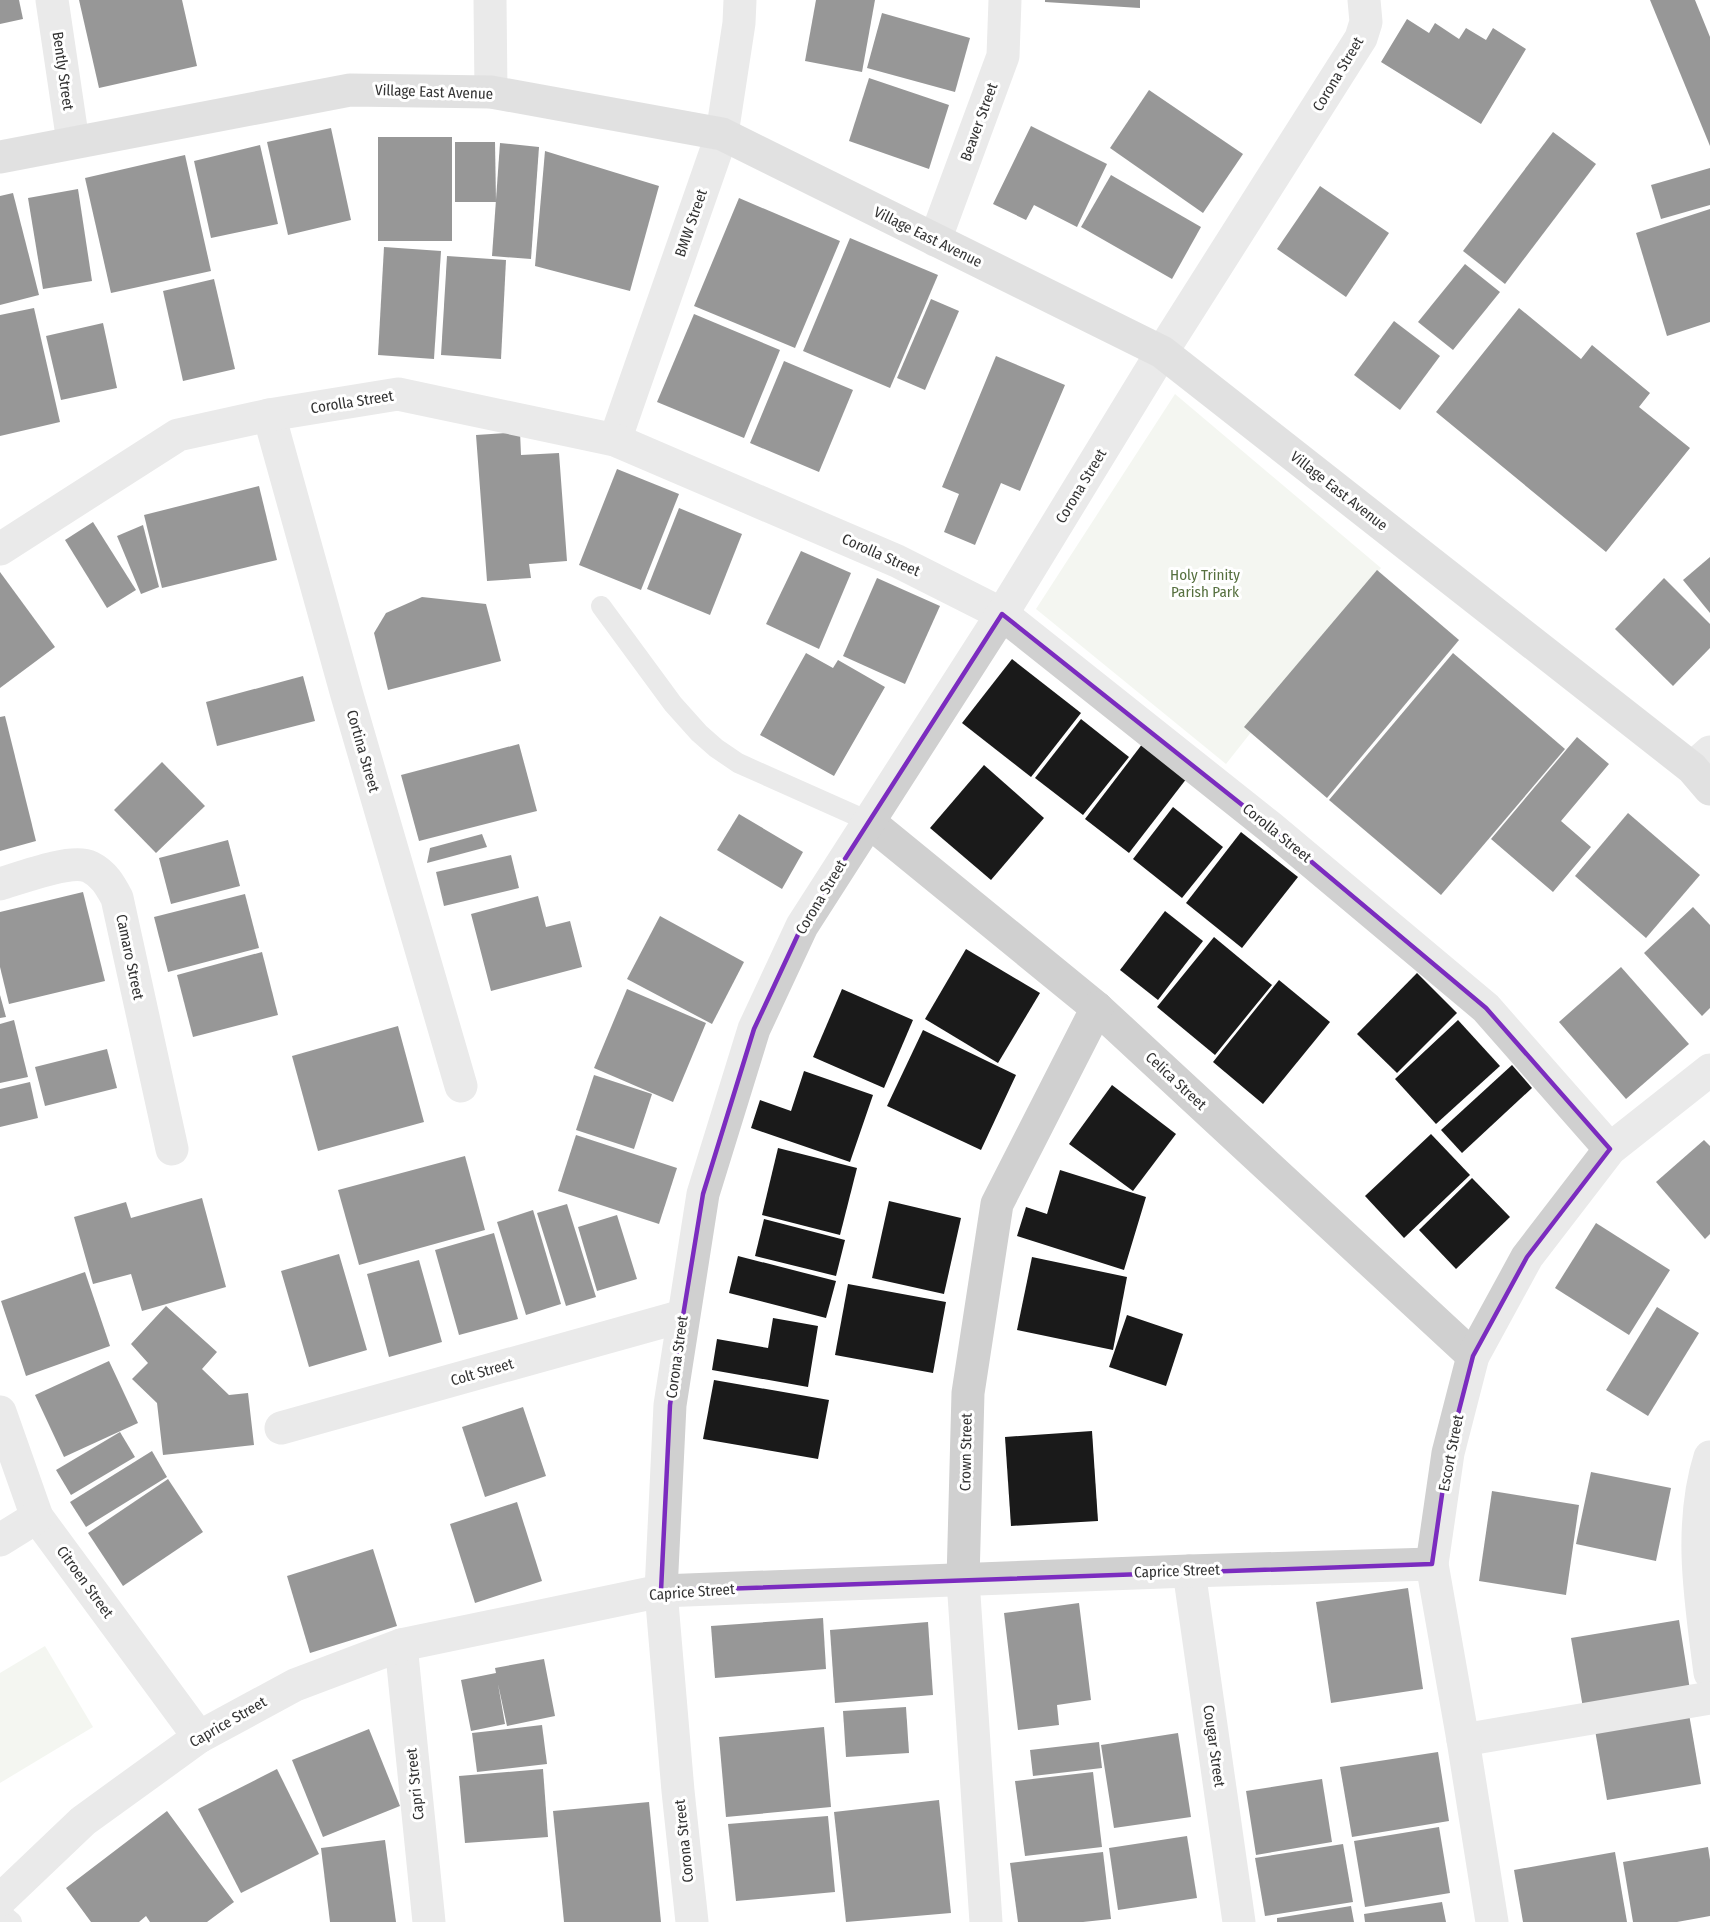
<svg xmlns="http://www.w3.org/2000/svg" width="1710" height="1922" font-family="'Fira Sans Condensed',sans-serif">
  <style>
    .green { fill: #e6ecdf }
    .building { fill: #1a1a1a }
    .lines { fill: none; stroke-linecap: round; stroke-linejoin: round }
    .lane { stroke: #d0d0d0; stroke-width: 20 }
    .street { stroke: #d0d0d0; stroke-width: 33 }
    .secondary { stroke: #bdbdbd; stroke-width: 33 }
    .marked { fill: none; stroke: #7b2cbf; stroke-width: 4.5; stroke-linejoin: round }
    .labels { text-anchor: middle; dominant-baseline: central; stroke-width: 6; stroke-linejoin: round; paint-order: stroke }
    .street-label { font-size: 15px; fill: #333; stroke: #fff }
    .park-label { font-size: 15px; fill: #56703f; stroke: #fff }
  </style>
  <rect width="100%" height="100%" fill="#fff"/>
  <g class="green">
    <polygon points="1175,394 1381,568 1226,764 1036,609"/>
    <polygon points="45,1646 93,1727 0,1783 0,1673"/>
  </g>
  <g class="building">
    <polygon points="0,0 19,0 23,19 0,24"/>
    <polygon points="79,0 182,0 197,66 99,88"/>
    <polygon points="816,0 875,0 862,72 805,61"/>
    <polygon points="1045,0 1140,0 1140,8 1045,2"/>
    <polygon points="1650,0 1695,0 1710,37 1710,146"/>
    <polygon points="882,13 970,38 955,92 867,68"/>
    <polygon points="1407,19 1429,33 1435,23 1459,39 1466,28 1486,40 1493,28 1526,49 1481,124 1381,62"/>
    <polygon points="869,78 949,105 929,169 849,141"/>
    <polygon points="1149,90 1243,154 1203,213 1110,148"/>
    <polygon points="1031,126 1107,164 1077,227 1034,205 1026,220 993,204"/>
    <polygon points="331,128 351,220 288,235 267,142"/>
    <polygon points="1553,132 1596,164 1505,284 1463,251"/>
    <rect x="378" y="137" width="74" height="104"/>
    <polygon points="455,142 495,142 496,202 455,202"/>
    <polygon points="500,143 539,147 531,259 492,256"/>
    <polygon points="260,145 278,224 211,238 194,161"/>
    <polygon points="545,151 659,186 630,291 535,266"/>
    <polygon points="185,155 211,271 111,293 85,178"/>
    <polygon points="1710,168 1710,205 1661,219 1651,185"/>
    <polygon points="1111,175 1201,227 1172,279 1081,227"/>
    <polygon points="1320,186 1389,233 1346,297 1277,249"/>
    <polygon points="78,189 92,281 43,289 28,198"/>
    <polygon points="13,193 39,295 0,305 0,196"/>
    <polygon points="739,198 840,241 795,348 694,306"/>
    <polygon points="1710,209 1710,322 1667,336 1636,233"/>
    <polygon points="850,238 938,275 890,388 803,351"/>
    <polygon points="384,247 441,251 434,359 378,355"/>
    <polygon points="447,256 506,260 501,359 441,355"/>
    <polygon points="1465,264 1500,292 1453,350 1418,322"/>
    <polygon points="214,279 235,369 183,381 163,291"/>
    <polygon points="931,299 959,311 925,390 897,378"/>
    <polygon points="34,308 60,422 0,436 0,315"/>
    <polygon points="1519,308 1581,359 1592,345 1650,393 1639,407 1690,448 1606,552 1436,412"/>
    <polygon points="694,314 780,350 744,438 657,402"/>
    <polygon points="1394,321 1440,356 1400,410 1354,375"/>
    <polygon points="103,323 117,388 61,400 46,336"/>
    <polygon points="996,356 1065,385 1020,491 1001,483 975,545 944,532 959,494 942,487"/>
    <polygon points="784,361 853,390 819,472 750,443"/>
    <polygon points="520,432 521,455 559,453 567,561 529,564 531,578 487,581 476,435"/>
    <polygon points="617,469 679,494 641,590 579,565"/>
    <polygon points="259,486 277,560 162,588 144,515"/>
    <polygon points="679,508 742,534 710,615 647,589"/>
    <polygon points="93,522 136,590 107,608 65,540"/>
    <polygon points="143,525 159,587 141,594 117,536"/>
    <polygon points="801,551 851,573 819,649 766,624"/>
    <polygon points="1710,557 1710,613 1683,580"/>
    <polygon points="1377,570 1459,640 1327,798 1244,727"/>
    <polygon points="0,572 55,647 0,688"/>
    <polygon points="877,578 940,606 905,684 843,656"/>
    <polygon points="1664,578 1710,624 1710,648 1673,686 1615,629"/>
    <polygon points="422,597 486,604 501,661 388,690 374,633 386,613"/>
    <polygon points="806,653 833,668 838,660 885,687 834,776 760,735"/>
    <polygon points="1453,653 1565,749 1441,895 1329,800"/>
    <polygon points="1012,659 1081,713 1031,777 962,723"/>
    <polygon points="303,676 315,721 217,746 206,702"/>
    <polygon points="5,716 36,841 0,851 0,717"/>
    <polygon points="1081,719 1129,757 1083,815 1035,778"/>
    <polygon points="1577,737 1609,764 1561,821 1591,847 1553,892 1491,839"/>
    <polygon points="1143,743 1187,778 1129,853 1085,819"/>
    <polygon points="519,744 537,811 419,841 401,775"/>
    <polygon points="162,762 205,806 156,853 114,810"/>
    <polygon points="984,765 1044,818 991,880 930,828"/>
    <polygon points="1173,807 1223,847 1182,898 1133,859"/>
    <polygon points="1628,813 1700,875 1646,938 1575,876"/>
    <polygon points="739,814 803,852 782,889 717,850"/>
    <polygon points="1241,832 1298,877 1242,948 1186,903"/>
    <polygon points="482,834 487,847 427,863 430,848"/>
    <polygon points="228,840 240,886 171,904 159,858"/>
    <polygon points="511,855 519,888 444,906 436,872"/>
    <polygon points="83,892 105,981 9,1004 0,967 0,912"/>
    <polygon points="245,894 259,948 168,972 154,917"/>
    <polygon points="538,896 546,927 570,921 582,967 491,991 471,914"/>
    <polygon points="1693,907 1710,925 1710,1008 1702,1016 1644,953"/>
    <polygon points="1165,911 1203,941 1158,1000 1120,970"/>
    <polygon points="660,916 744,962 712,1024 627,979"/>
    <polygon points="1214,937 1272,985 1215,1055 1157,1007"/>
    <polygon points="966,949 1040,993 998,1063 925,1019"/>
    <polygon points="262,952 278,1015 193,1037 177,975"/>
    <polygon points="1621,967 1689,1044 1626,1099 1559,1022"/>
    <polygon points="1417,973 1457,1013 1397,1073 1357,1034"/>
    <polygon points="1279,980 1330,1022 1263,1104 1213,1062"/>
    <polygon points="627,989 706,1023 673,1102 594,1068"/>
    <polygon points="842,989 913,1020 884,1088 813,1057"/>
    <polygon points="0,995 6,1017 0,1018"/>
    <polygon points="14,1020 28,1077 0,1083 0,1024"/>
    <polygon points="1458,1020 1500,1066 1436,1124 1395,1079"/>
    <polygon points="398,1026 424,1122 318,1151 292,1056"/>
    <polygon points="923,1030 1016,1075 981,1150 887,1106"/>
    <polygon points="107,1049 117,1088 45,1106 35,1067"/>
    <polygon points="1512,1065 1532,1088 1462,1153 1441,1130"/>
    <polygon points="804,1071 873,1095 850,1162 751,1128 760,1100 791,1111"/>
    <polygon points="594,1075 652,1094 634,1149 576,1130"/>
    <polygon points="30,1082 38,1118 0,1127 0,1089"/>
    <polygon points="1112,1085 1176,1134 1133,1191 1069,1144"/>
    <polygon points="1431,1134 1470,1175 1404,1238 1365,1196"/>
    <polygon points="576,1135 677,1168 659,1224 558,1191"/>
    <polygon points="1704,1140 1710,1146 1710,1234 1705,1239 1656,1182"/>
    <polygon points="778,1148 857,1168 840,1235 762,1215"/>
    <polygon points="465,1156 485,1230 359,1265 338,1190"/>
    <polygon points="1060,1170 1146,1197 1124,1270 1017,1236 1026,1207 1047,1214"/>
    <polygon points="1472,1178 1510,1217 1456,1269 1419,1230"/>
    <polygon points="202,1198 226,1287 142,1311 131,1274 93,1284 74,1217 126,1202 131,1218"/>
    <polygon points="889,1201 961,1218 944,1294 872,1278"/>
    <polygon points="567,1204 596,1297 566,1306 537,1213"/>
    <polygon points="533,1210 561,1304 526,1315 497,1222"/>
    <polygon points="617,1215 637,1279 597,1291 578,1227"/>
    <polygon points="764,1219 845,1240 836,1276 755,1256"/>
    <polygon points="1596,1223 1670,1270 1629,1335 1555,1288"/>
    <polygon points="494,1233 518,1319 459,1335 435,1250"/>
    <polygon points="339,1254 367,1350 309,1367 281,1271"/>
    <polygon points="738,1256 836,1281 826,1318 729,1293"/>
    <polygon points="1032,1257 1127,1277 1113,1350 1017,1330"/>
    <polygon points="419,1260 442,1342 389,1357 367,1274"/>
    <polygon points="85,1272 110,1346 26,1376 1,1301"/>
    <polygon points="848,1284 946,1302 933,1373 835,1355"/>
    <polygon points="166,1306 217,1352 202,1369 229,1395 248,1393 254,1445 163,1455 157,1403 132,1379 148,1363 131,1344"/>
    <polygon points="1657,1307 1699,1333 1648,1416 1606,1390"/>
    <polygon points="1127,1315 1183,1334 1166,1386 1109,1367"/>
    <polygon points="773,1318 818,1326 808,1387 712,1370 717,1339 768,1348"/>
    <polygon points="109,1361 138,1423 64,1457 35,1395"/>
    <polygon points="714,1380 829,1400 818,1459 703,1439"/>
    <polygon points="523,1407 546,1476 485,1497 462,1427"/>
    <polygon points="1092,1431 1098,1521 1011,1526 1005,1437"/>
    <polygon points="120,1432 135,1457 71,1495 56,1470"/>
    <polygon points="152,1451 167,1477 86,1527 70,1502"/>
    <polygon points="1591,1472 1671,1488 1656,1561 1576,1544"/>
    <polygon points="168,1479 203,1532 123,1586 88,1533"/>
    <polygon points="1492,1491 1579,1505 1566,1595 1479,1581"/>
    <polygon points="517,1502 542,1581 475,1603 450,1524"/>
    <polygon points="373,1549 397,1626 310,1653 287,1576"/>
    <polygon points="1408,1588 1423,1689 1331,1703 1316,1602"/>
    <polygon points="1079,1603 1091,1700 1057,1705 1059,1725 1018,1730 1004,1613"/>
    <polygon points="823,1618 826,1669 715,1678 711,1626"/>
    <polygon points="1679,1620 1690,1690 1583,1708 1571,1638"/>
    <polygon points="928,1622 933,1695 835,1703 830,1630"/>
    <polygon points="544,1659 555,1716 507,1726 498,1684 505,1724 471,1731 461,1680 496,1673 495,1668"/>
    <polygon points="906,1707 909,1753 846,1757 843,1711"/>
    <polygon points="1689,1714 1701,1784 1607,1800 1595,1730"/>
    <polygon points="542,1725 547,1764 477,1772 472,1733"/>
    <polygon points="824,1727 831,1807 726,1817 719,1737"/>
    <polygon points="369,1729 400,1806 323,1837 292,1760"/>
    <polygon points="1178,1733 1191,1817 1114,1828 1101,1745"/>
    <polygon points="1099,1742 1102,1768 1033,1776 1030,1750"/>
    <polygon points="1438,1752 1449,1821 1352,1837 1340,1767"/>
    <polygon points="277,1769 319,1854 241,1893 198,1809"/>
    <polygon points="543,1769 548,1837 465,1843 459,1776"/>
    <polygon points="1093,1772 1102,1847 1025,1856 1015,1781"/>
    <polygon points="1322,1779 1332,1842 1256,1855 1246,1791"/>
    <polygon points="939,1800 951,1913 846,1922 834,1812"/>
    <polygon points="649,1802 661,1922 564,1922 553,1811"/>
    <polygon points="167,1811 234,1902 207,1922 150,1922 146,1916 139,1922 91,1922 66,1888"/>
    <polygon points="828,1816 835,1892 736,1901 728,1824"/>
    <polygon points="1439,1827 1450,1893 1365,1907 1354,1841"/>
    <polygon points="1187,1836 1197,1898 1118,1910 1109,1848"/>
    <polygon points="385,1840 396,1922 330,1922 321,1848"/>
    <polygon points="1343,1844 1353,1902 1265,1916 1255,1858"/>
    <polygon points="1708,1847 1710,1860 1710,1916 1677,1922 1633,1922 1623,1862"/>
    <polygon points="1103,1852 1111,1919 1083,1922 1018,1922 1010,1863"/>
    <polygon points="1615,1852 1627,1922 1523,1922 1514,1870"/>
    <polygon points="1442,1902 1446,1922 1365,1922 1364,1914"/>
    <polygon points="1351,1906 1354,1922 1277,1922 1277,1918"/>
  </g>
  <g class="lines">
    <g class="lane">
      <polyline points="601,606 673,704 699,733 716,748 738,763 868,821"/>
      <polyline points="0,1912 12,1922"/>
    </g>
    <g class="street">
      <polyline points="52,0 73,142"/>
      <polyline points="490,0 491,92"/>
      <polyline points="935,240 1003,56 1005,0"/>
      <polyline points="269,415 347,695 461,1086"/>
      <polyline points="615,440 722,134 739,23 740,0"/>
      <polyline points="0,549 178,435 269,415 398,394 615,440 897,561 1002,614 1270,827 1486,1008 1610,1149"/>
      <polyline points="1692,768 1710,752"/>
      <polyline points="868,821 1097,1008 1473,1356"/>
      <path d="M0,884C20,878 72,858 90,867C104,874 110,885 117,898L172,1149"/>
      <polyline points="0,1412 37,1517 199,1737"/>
      <polyline points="281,1428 683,1316"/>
      <path d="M1710,1457C1688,1527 1701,1602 1710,1673"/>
      <polyline points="0,1540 37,1517"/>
      <polyline points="1189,1571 1239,1922"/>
      <polyline points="401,1645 429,1922"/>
      <polyline points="1463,1740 1710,1698"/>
      <polyline points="0,1900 83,1821 199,1737 295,1685 401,1645 661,1591 1189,1571 1432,1564"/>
      <polyline points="692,1922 678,1791 661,1591 670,1405 703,1194 754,1029 802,926 1002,614 1162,352 1361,38 1366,22 1364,0"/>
      <polyline points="986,1922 963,1580 968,1393 997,1204 1097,1008"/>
      <polyline points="1492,1922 1463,1740 1432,1564 1448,1453 1473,1356 1527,1257 1610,1149 1710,1070"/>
    </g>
    <polyline class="secondary" points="0,157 350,90 491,92 722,134 1162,352 1692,768 1710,789"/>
  </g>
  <path d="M0 0H1710V1922H0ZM1002,614L1270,827L1486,1008L1610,1149L1527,1257L1473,1356L1448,1453L1432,1564L661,1591L670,1405L683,1316L703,1194L754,1029L802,926Z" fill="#fff" fill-opacity=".55" fill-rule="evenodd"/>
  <path class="marked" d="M1002,614L1270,827L1486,1008L1610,1149L1527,1257L1473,1356L1448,1453L1432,1564L661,1591L670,1405L683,1316L703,1194L754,1029L802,926Z"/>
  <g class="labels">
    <g class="street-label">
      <text transform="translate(63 71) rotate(82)">Bently Street</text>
      <text transform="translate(1338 74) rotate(-59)">Corona Street</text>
      <text transform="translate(434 92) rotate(2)">Village East Avenue</text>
      <text transform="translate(979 122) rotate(-70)">Beaver Street</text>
      <text transform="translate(691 223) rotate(-71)">BMW Street</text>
      <text transform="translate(928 237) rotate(26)">Village East Avenue</text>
      <text transform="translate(352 402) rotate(-9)">Corolla Street</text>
      <text transform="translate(1081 486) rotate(-59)">Corona Street</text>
      <text transform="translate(1339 491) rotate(38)">Village East Avenue</text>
      <text transform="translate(881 555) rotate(24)">Corolla Street</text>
      <text transform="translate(363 751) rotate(74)">Cortina Street</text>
      <text transform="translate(1277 833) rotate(39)">Corolla Street</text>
      <text transform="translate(821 897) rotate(-59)">Corona Street</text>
      <text transform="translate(130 957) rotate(78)">Camaro Street</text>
      <text transform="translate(1176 1081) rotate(43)">Celica Street</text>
      <text transform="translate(677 1357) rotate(-82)">Corona Street</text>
      <text transform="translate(482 1372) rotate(-16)">Colt Street</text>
      <text transform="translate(966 1452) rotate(-89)">Crown Street</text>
      <text transform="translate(1451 1453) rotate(-79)">Escort Street</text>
      <text transform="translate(1177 1571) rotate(-2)">Caprice Street</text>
      <text transform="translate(85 1582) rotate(54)">Citroen Street</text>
      <text transform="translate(692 1592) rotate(-4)">Caprice Street</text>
      <text transform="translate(228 1722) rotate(-30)">Caprice Street</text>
      <text transform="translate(1214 1746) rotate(82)">Cougar Street</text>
      <text transform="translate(415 1784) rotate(-96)">Capri Street</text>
      <text transform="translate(684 1841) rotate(-96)">Corona Street</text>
    </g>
    <g class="park-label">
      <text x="1205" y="575">Holy Trinity<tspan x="1205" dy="17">Parish Park</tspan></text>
    </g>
  </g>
</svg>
